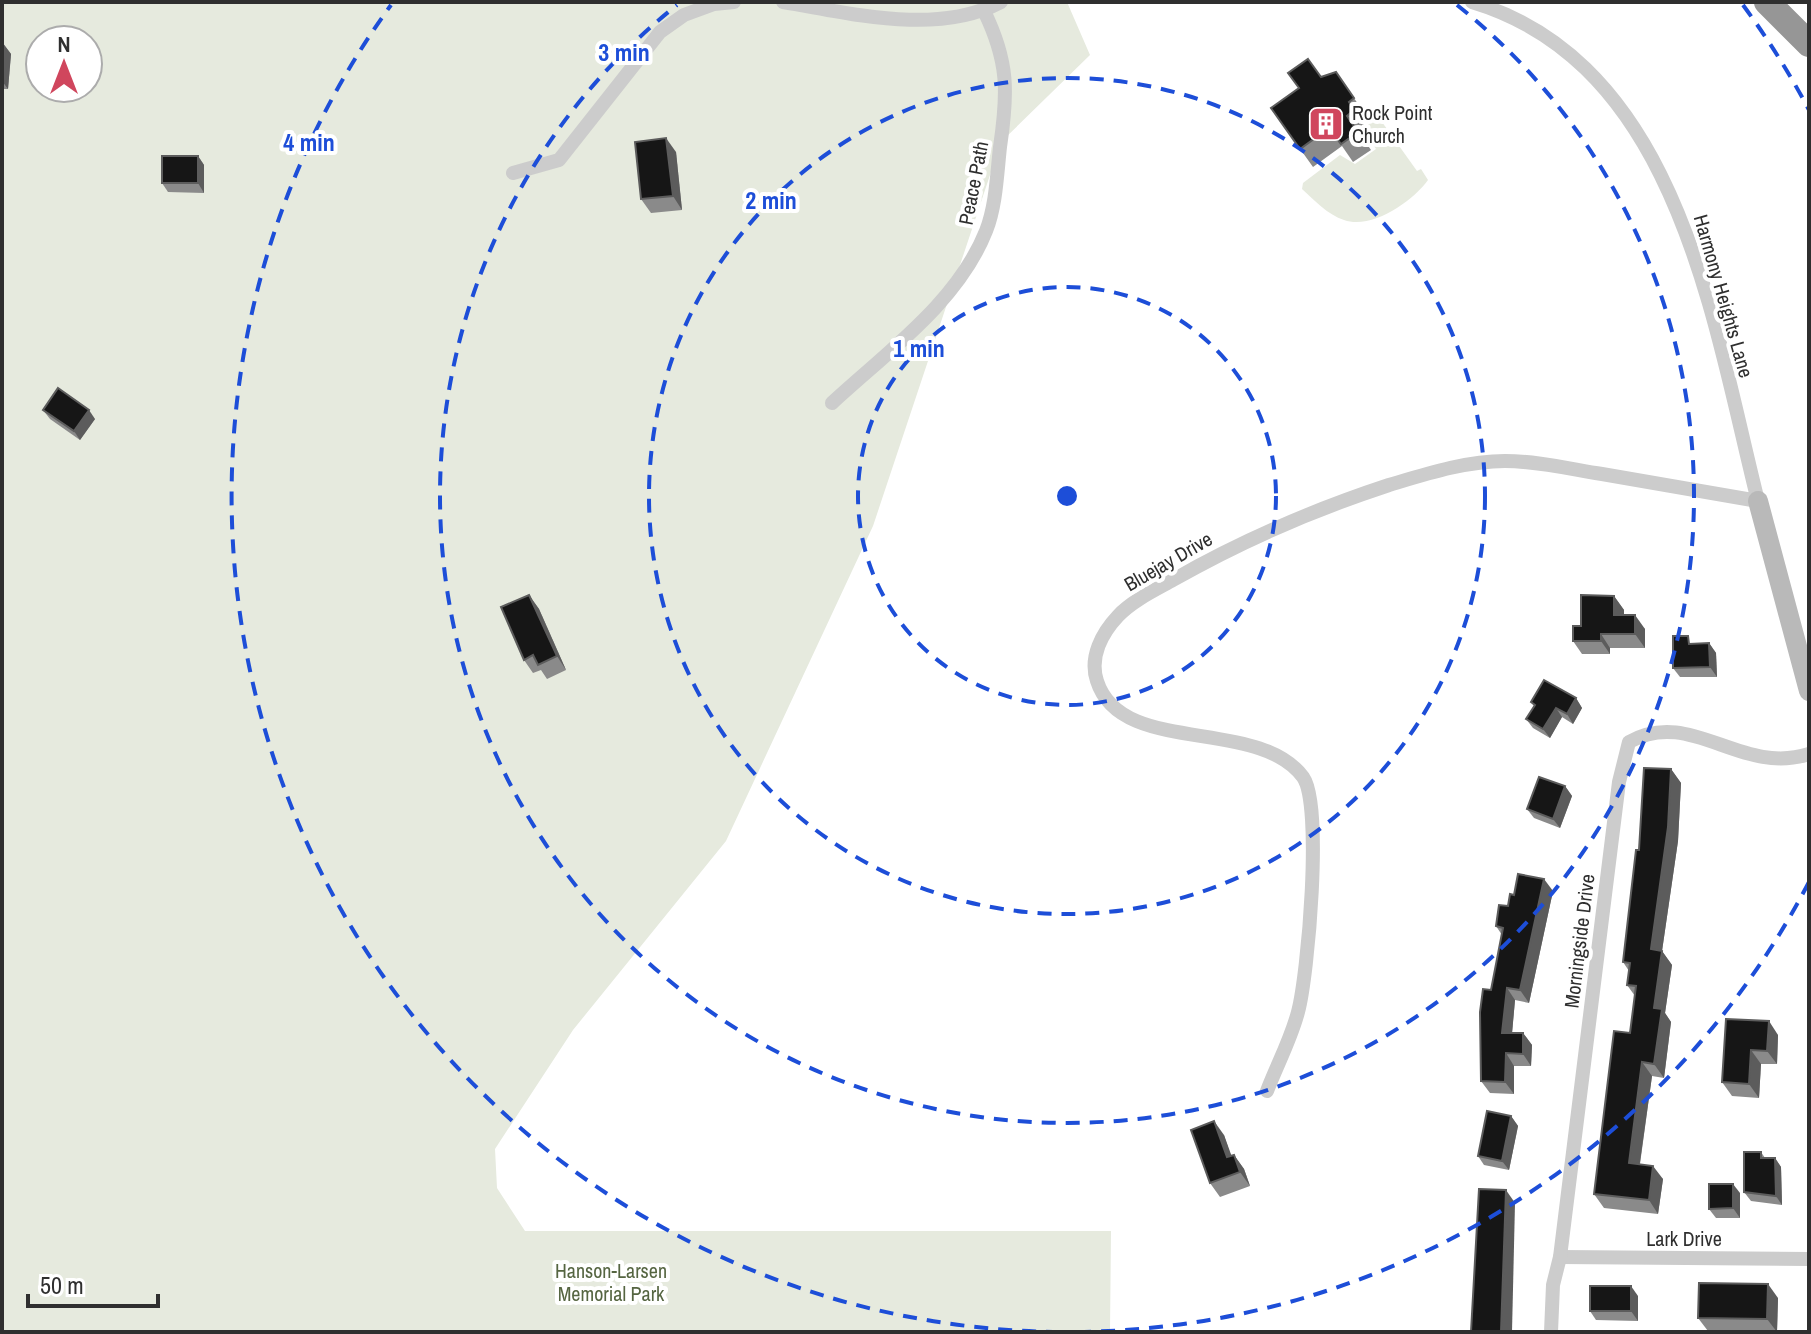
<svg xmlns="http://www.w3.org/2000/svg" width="1811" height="1334" font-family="'Archivo Narrow',sans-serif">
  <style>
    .green { fill: #e6eade; fill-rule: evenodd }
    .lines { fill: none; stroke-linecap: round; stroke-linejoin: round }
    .street { stroke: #ccc; stroke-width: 14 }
    .secondary { stroke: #b9b9b9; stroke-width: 20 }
    .highway { stroke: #969696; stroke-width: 26 }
    .wall { fill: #8a8a8a }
    .shaded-wall { fill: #5c5c5c }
    .building { fill: #161616; stroke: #5c5c5c; stroke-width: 2 }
    .ring { fill: none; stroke: #1d4ed8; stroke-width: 4; stroke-dasharray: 14 10 }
    .labels { text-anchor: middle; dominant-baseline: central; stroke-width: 8; stroke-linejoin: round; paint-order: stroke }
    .poi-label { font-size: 20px; fill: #2f2f2f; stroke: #fff; text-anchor: start }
    .street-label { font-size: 20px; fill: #2f2f2f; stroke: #fff }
    .park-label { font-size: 20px; fill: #556541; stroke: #fff }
    .centre { fill: #1d4ed8; stroke: #fff; stroke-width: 4 }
    .ring-label { font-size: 24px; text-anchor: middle; font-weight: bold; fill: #1d4ed8; stroke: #fff; stroke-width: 8; stroke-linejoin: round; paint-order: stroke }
  </style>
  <rect width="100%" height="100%" fill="#fff"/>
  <g class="green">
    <path d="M2,2H1067L1090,55L1001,142L873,526L726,841L573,1030L495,1149L497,1188L525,1231H1111L1110,1332H2ZM40,40H88V88H40Z"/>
    <path d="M1372,108L1417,171L1421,169L1428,180C1413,201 1372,230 1344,220C1328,215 1314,200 1302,189L1303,183L1340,155L1355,164L1376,149L1365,133L1370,129L1367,123L1372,119L1368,111Z"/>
  </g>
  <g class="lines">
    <g class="street">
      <path d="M783,2C851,13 936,36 1001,2"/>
      <polyline points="513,173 559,160 660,32 684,15 714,4 734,2"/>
      <path d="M832,403C887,352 958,302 986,231C996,206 997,174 1000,147C1008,93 1009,62 984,11"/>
      <path d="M1267,1091C1277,1065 1291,1039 1298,1012C1308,975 1323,805 1303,777C1258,716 1121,757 1097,681C1089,657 1102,633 1118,616C1132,601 1155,590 1173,580C1243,540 1313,510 1389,485C1426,474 1466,461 1505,461C1537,461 1570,469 1602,474C1654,483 1706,492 1758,501C1713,323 1679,64 1472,2"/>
      <polyline points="1560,1257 1809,1259"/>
      <path d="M1551,1332L1553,1285L1560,1257L1619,782L1629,742C1691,707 1740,776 1809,754"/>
    </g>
    <polyline class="secondary" points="1758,501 1809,691"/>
    <polyline class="highway" points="1767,2 1809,44"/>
  </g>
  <g class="wall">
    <polygon points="2,42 11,54 8,89 2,89"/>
    <polygon points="1336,72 1367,117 1361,121 1367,128 1360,134 1371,150 1353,162 1342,146 1313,167 1271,108 1321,77"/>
    <polygon points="676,152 682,210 651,213 641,199"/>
    <polygon points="198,156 204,165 204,193 168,192 162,183"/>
    <polygon points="43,410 95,419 80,440 50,419"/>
    <polygon points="529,595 539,609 566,670 547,679 541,670 533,673 524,660"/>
    <polygon points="1614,596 1624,610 1624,615 1645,629 1645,648 1610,648 1610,654 1582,654 1573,641 1581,626"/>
    <polygon points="1709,643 1716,653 1717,677 1680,677 1673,668 1694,644"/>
    <polygon points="1576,698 1582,708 1573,724 1562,717 1550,738 1533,728 1526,719 1534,706 1531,702"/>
    <polygon points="1671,769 1681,783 1678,841 1662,951 1672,965 1665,1013 1671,1022 1664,1078 1652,1076 1640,1164 1663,1179 1658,1214 1604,1208 1594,1194 1630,1033 1635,996 1627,985 1629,971 1623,962 1639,850"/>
    <polygon points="1565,786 1572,796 1560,828 1534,818 1527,809"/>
    <polygon points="1553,891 1529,1003 1515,1000 1512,1033 1523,1033 1532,1045 1531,1066 1514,1066 1514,1094 1490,1093 1481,1081 1491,990 1502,935 1496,926 1514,895"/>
    <polygon points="1726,1019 1778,1035 1777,1064 1761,1064 1759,1098 1732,1096 1722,1082"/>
    <polygon points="1511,1116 1518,1126 1509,1170 1484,1165 1478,1156"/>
    <polygon points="1224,1135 1231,1156 1234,1155 1244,1169 1250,1186 1220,1197 1210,1183"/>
    <polygon points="1761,1152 1765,1158 1775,1158 1781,1167 1782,1205 1751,1201 1744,1192"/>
    <polygon points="1740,1193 1740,1218 1716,1218 1709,1209"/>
    <polygon points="1638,1296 1638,1321 1596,1320 1590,1311"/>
    <polygon points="1778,1298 1777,1332 1708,1331 1698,1318"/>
  </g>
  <g class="shaded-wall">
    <polygon points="2,42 11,54 8,89 2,81"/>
    <polygon points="666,138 676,152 682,210 673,196"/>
    <polygon points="198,156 204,165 204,193 198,183"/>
    <polygon points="89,410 95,419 80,440 74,431"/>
    <polygon points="529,595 539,609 566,670 557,656"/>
    <polygon points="1614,596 1624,610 1624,628 1614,615"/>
    <polygon points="1635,615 1645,629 1645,648 1635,634"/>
    <polygon points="1601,634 1610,648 1610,654 1601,641"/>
    <polygon points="1709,643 1716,653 1717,677 1710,667"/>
    <polygon points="1576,698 1582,708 1573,724 1567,714"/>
    <polygon points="1556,708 1562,717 1550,738 1543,729"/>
    <polygon points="1671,769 1681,783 1678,841 1662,951 1672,965 1665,1013 1671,1022 1664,1078 1654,1064 1654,1008 1651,949"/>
    <polygon points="1565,786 1572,796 1560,828 1553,819"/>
    <polygon points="1544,879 1553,891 1529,1003 1520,990"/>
    <polygon points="1507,988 1515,1000 1511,1045 1502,1033"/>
    <polygon points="1769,1021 1778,1035 1777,1064 1767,1051"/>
    <polygon points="1523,1033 1532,1045 1531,1066 1523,1054"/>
    <polygon points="1751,1050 1761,1064 1759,1098 1749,1084"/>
    <polygon points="1506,1053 1514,1066 1514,1094 1505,1082"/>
    <polygon points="1642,1062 1652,1076 1638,1176 1629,1163"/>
    <polygon points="1511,1116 1518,1126 1509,1170 1502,1161"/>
    <polygon points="1214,1121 1224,1135 1237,1171 1227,1157"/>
    <polygon points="1234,1155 1244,1169 1250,1186 1240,1172"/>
    <polygon points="1775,1158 1781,1167 1782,1205 1776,1196"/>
    <polygon points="1653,1166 1663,1179 1658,1214 1649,1200"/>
    <polygon points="1733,1184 1740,1193 1740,1218 1733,1208"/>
    <polygon points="1506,1190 1515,1203 1512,1332 1501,1332"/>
    <polygon points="1768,1284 1778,1298 1777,1332 1767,1319"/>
    <polygon points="1631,1286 1638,1296 1638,1321 1631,1311"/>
  </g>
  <g class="building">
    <polygon points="1308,59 1321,77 1336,72 1354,98 1349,102 1354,110 1347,116 1358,132 1341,144 1329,128 1300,149 1271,108 1299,88 1288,73"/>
    <polygon points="666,138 673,196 641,199 635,142"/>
    <rect x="162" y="156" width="36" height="27"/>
    <polygon points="58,388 89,410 74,431 43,410"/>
    <polygon points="529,595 557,656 538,665 533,655 524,660 501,607"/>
    <polygon points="1581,595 1614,596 1614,615 1635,615 1635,634 1601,634 1601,641 1573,641 1573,626 1581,626"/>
    <polygon points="1673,636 1688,636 1689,644 1709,643 1710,667 1673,668"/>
    <polygon points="1544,680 1576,698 1567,714 1556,708 1543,729 1526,719 1535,705 1531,702"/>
    <polygon points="1644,768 1671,769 1668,827 1651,949 1662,951 1654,1008 1662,1009 1654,1064 1642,1062 1629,1163 1653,1166 1649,1200 1594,1194 1614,1031 1630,1033 1636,986 1627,985 1630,963 1623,962 1636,850 1639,850"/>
    <polygon points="1539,777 1565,786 1553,819 1527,809"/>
    <polygon points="1518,874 1544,879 1520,990 1507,988 1502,1033 1523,1033 1523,1054 1506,1053 1505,1082 1481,1081 1480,1012 1483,989 1491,990 1503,928 1496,926 1499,905 1508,906 1510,894 1514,895"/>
    <polygon points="1726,1019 1769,1021 1767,1051 1751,1050 1749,1084 1722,1082"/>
    <polygon points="1487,1111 1511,1116 1502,1161 1478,1156"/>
    <polygon points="1214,1121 1227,1157 1234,1155 1240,1172 1210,1183 1191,1130"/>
    <polygon points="1744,1152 1761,1152 1761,1158 1775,1158 1776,1196 1744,1192"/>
    <polygon points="1709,1184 1733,1184 1733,1208 1709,1209"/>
    <polygon points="1479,1189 1506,1190 1501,1332 1471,1332"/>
    <polygon points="1699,1283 1768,1284 1767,1319 1698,1318"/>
    <rect x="1590" y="1286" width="41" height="25"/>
  </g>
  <g class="ring">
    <circle cx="1067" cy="496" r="209"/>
    <circle cx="1067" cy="496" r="418"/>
    <path d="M1457 5A627 627 0 1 1 677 5"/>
    <path d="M1809 882A836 836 0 0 1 1074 1332M1060 1332A836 836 0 0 1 391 5M1743 5A836 836 0 0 1 1809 110"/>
  </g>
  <defs>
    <g id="building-square" transform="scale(1.8)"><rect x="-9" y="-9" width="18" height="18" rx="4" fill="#d0465d" stroke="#fff"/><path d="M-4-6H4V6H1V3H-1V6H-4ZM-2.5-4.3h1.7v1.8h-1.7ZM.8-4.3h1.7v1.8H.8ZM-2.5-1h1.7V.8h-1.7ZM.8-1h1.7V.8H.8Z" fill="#fff"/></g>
  </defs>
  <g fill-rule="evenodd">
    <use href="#building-square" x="1326" y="124"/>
  </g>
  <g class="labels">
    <g class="poi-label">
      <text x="1352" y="112">Rock Point<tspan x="1352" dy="23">Church</tspan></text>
    </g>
    <g class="street-label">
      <text transform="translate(973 183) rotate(-79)">Peace Path</text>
      <text transform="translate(1724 296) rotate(74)">Harmony Heights Lane</text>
      <text transform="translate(1168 561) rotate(-30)">Bluejay Drive</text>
      <text transform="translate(1579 941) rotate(-83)">Morningside Drive</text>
      <text x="1684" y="1238">Lark Drive</text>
    </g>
    <g class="park-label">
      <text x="611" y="1270">Hanson-Larsen<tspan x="611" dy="23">Memorial Park</tspan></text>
    </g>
  </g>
  <circle cx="1067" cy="496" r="12" class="centre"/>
  <g class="ring-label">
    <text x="624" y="61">3 min</text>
    <text x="309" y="151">4 min</text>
    <text x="771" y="209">2 min</text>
    <text x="919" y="357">1 min</text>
  </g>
  <rect width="1811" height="1334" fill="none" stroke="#2f2f2f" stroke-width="8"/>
  <g transform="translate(64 64)"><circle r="38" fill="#ffffff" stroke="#acacac" stroke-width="2"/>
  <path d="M0-6L14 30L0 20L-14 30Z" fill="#d0465d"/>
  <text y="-12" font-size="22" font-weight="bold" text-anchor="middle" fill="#2f2f2f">N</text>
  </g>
  <path d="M28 1294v12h130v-12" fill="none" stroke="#2f2f2f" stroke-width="4"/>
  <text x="40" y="1294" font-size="24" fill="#2f2f2f" stroke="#ffffff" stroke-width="6" paint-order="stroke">50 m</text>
</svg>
